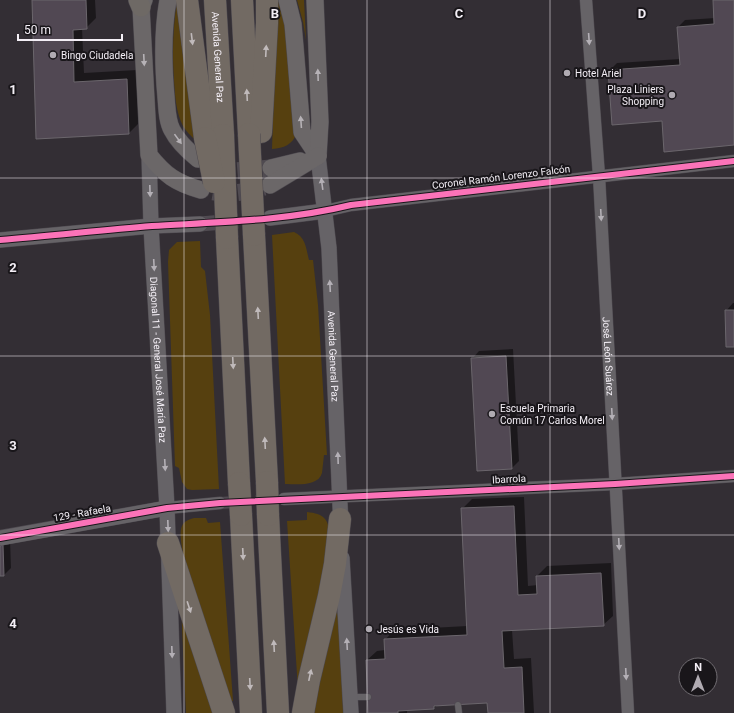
<svg xmlns="http://www.w3.org/2000/svg" width="734" height="713" font-family="Roboto,sans-serif">
  <style>
    .green { fill: #56400f }
    .shadow { fill: #0007 }
    .building { fill: #514853; stroke: #6b666c }
    .lines { fill: none; stroke-linecap: round; stroke-linejoin: round }
    .minor-tunnel { stroke: #504b51; stroke-width: 12; stroke-dasharray: 12 6; stroke-linecap: butt }
    .tertiary-tunnel { stroke: #504b51; stroke-width: 15; stroke-dasharray: 15 8; stroke-linecap: butt }
    .secondary-tunnel { stroke: #504b51; stroke-width: 17; stroke-dasharray: 17 8; stroke-linecap: butt }
    .service-casing { stroke: #4e4a50; stroke-width: 7 }
    .minor-casing { stroke: #4e4a50; stroke-width: 13 }
    .tertiary-casing { stroke: #4e4a50; stroke-width: 16 }
    .secondary-casing { stroke: #4e4a50; stroke-width: 18 }
    .primary-casing { stroke: #4e4a50; stroke-width: 20 }
    .motorway-casing { stroke: #4e4a50; stroke-width: 23 }
    .service { stroke: #666367; stroke-width: 6 }
    .minor { stroke: #666367; stroke-width: 12 }
    .tertiary { stroke: #666367; stroke-width: 15 }
    .secondary { stroke: #6b6768; stroke-width: 17 }
    .primary { stroke: #6e6965; stroke-width: 19 }
    .motorway { stroke: #726a63; stroke-width: 22 }
    .motorway-bridge-casing { stroke: #4e4a50; stroke-width: 23; stroke-linecap: butt }
    .motorway-bridge { stroke: #726a63; stroke-width: 22 }
    .cycleway-casing { stroke: #19161a; stroke-width: 8 }
    .cycleway { stroke: #fb73b8; stroke-width: 6 }
    .oneway { fill: #c0babb }
    .oneway2 { fill: #b4b0b6 }
    .oneway3 { fill: #b6b2b6 }
    .grid { fill: none; stroke: #f4eff6; stroke-width: 1; stroke-opacity: 0.55 }
    .poi-dot { fill: #b0abb2; stroke: #19161a; stroke-width: 1.5 }
    .labels { text-anchor: middle; dominant-baseline: central; stroke-width: 4; stroke-linejoin: round; paint-order: stroke }
    .poi-label { font-size: 10px; fill: #f4eff6; stroke: #19161a; text-anchor: start }
    .street-label { font-size: 10px; fill: #f4eff6; stroke: #19161a }
    .grid-label { font-size: 13px; text-anchor: middle; font-weight: bold; fill: #f4eff6; stroke: #19161a; stroke-width: 4; stroke-linejoin: round; paint-order: stroke }
  </style>
  <rect width="100%" height="100%" fill="#332e34"/>
  <g class="green">
    <path d="M177,0L195,140C191,136 186,131 183,126C176,112 175,96 174,80C172,52 173,28 177,0Z"/>
    <path d="M277,0H282L297,133C292,145 284,148 272,149Z"/>
    <polygon points="297,0 304,0 306,40 303,22"/>
    <path d="M294,232C306,237 306,249 309,260H313L318,305L327,455H324L322,473C318,487 296,484 285,484L272,235Z"/>
    <polygon points="200,241 201,267 205,271 210,315 219,489 192,490 187,489 182,482 179,468 175,466 168,262 169,250 177,242"/>
    <path d="M307,512C324,514 328,518 330,535L299,705L287,521L307,520Z"/>
    <path d="M194,518H206L208,523L220,522L233,701H228C220,674 172,545 182,526C184,521 190,519 194,518Z"/>
    <polygon points="340,592 343,713 312,713"/>
    <polygon points="181,606 217,713 186,713"/>
  </g>
  <g class="shadow">
    <polygon points="33,0 95,0 96,18 86,28 82,28 84,73 137,70 138,124 129,133 37,138"/>
    <polygon points="714,0 734,0 734,144 663,119 609,71 617,63 680,59 678,27 685,20 715,18"/>
    <polygon points="733,303 734,303 734,346 726,311"/>
    <polygon points="513,349 519,461 512,468 472,359 479,351"/>
    <polygon points="524,497 528,586 538,585 537,576 547,566 611,563 613,616 603,625 512,630 514,659 531,658 534,713 489,713 488,702 438,705 434,708 407,710 407,713 369,713 367,660 377,651 385,650 385,640 394,630 467,626 462,509 472,499"/>
    <polygon points="10,539 11,568 4,575 0,575 0,541"/>
  </g>
  <g class="building">
    <polygon points="32,0 86,0 87,29 73,30 74,82 127,79 129,134 36,139"/>
    <polygon points="713,0 734,0 734,145 664,152 662,121 612,125 608,70 680,65 677,27 714,24"/>
    <polygon points="725,310 734,310 734,347 726,347"/>
    <polygon points="506,356 512,469 477,471 471,358"/>
    <polygon points="514,506 518,595 537,594 536,576 601,573 604,626 502,631 504,668 522,667 524,713 488,713 487,703 434,706 434,709 398,711 398,713 368,713 366,660 385,659 384,639 467,635 461,508"/>
    <polygon points="3,545 4,576 0,576 0,546"/>
  </g>
  <g class="lines">
    <polyline class="minor-tunnel" points="220,503 273,500"/>
    <polyline class="tertiary-tunnel" points="200,224 263,219"/>
    <g class="secondary-tunnel">
      <polyline points="213,166 233,171 271,168"/>
      <path d="M213,192C230,195 247,192 264,187"/>
    </g>
    <g class="service-casing">
      <g id="service">
        <polyline points="350,697 368,697"/>
        <polyline points="458,705 459,713"/>
      </g>
    </g>
    <g class="minor-casing">
      <g id="minor">
        <path id="s1" d="M586,0L599,176L628,713"/>
        <polyline points="325,211 351,205 734,161"/>
        <polyline points="284,499 615,484 734,476"/>
        <polyline points="167,508 220,503"/>
      </g>
    </g>
    <g class="tertiary-casing">
      <g id="tertiary">
        <path id="s2" d="M149,155L151,226L167,508L174,713"/>
        <path id="s3" d="M318,156L329,248L341,528"/>
        <polyline points="270,218 325,211"/>
        <polyline points="0,240 151,226 200,224"/>
        <polyline points="0,538 167,508"/>
        <polyline points="342,558 351,713"/>
      </g>
    </g>
    <g class="secondary-casing">
      <g id="secondary">
        <path d="M144,0L141,7L149,155C165,175 176,183 201,190"/>
        <path d="M168,0C162,33 163,64 166,97C167,108 167,121 172,130C178,142 188,151 198,159"/>
        <polyline points="287,0 293,24 295,47 302,132 318,156"/>
        <polyline points="315,0 320,122 318,156"/>
        <polyline points="271,168 300,161"/>
        <polyline points="270,185 318,156"/>
      </g>
    </g>
    <g class="primary-casing">
      <polyline id="primary" points="138,0 141,7"/>
    </g>
    <g class="motorway-casing">
      <g id="motorway">
        <polyline points="187,0 205,138"/>
        <path id="s4" d="M215,0L223,135"/>
        <polyline points="242,0 249,134"/>
        <polyline points="261,132 267,23 267,0"/>
        <polyline points="254,235 267,482"/>
        <polyline points="227,238 239,483"/>
        <polyline points="241,515 251,713"/>
        <polyline points="268,515 278,713"/>
        <polyline points="168,543 224,713"/>
        <polyline points="303,713 309,680 329,596 335,564 340,519"/>
      </g>
    </g>
    <use href="#service" class="service"/>
    <use href="#minor" class="minor"/>
    <use href="#tertiary" class="tertiary"/>
    <use href="#secondary" class="secondary"/>
    <use href="#primary" class="primary"/>
    <use href="#motorway" class="motorway"/>
    <g class="motorway-bridge-casing">
      <g id="motorway-bridge">
        <polyline points="249,134 254,235"/>
        <polyline points="223,135 227,238"/>
        <polyline points="205,138 214,182"/>
        <polyline points="267,482 268,515"/>
        <polyline points="239,483 241,515"/>
      </g>
    </g>
    <use href="#motorway-bridge" class="motorway-bridge"/>
    <g class="cycleway-casing">
      <g id="cycleway">
        <path d="M0,240C51,236 101,230 152,226C218,222 286,221 351,205L734,161"/>
        <polyline points="0,538 167,508 220,503 615,484 734,476"/>
      </g>
    </g>
    <use href="#cycleway" class="cycleway"/>
  </g>
  <defs><path id="oneway-solid" d="M-6-.8H1V-3.2L6.5 0L1 3.2V.8H-6Z"/></defs>
  <g class="oneway">
    <use href="#oneway-solid" transform="translate(192 39) rotate(83)"/>
    <use href="#oneway-solid" transform="translate(266 51) rotate(-87)"/>
    <use href="#oneway-solid" transform="translate(247 95) rotate(-93)"/>
    <use href="#oneway-solid" transform="translate(258 313) rotate(-93)"/>
    <use href="#oneway-solid" transform="translate(233 363) rotate(87)"/>
    <use href="#oneway-solid" transform="translate(265 443) rotate(-93)"/>
    <use href="#oneway-solid" transform="translate(243 554) rotate(87)"/>
    <use href="#oneway-solid" transform="translate(189 607) rotate(72)"/>
    <use href="#oneway-solid" transform="translate(274 646) rotate(-93)"/>
    <use href="#oneway-solid" transform="translate(310 675) rotate(-78)"/>
    <use href="#oneway-solid" transform="translate(250 684) rotate(87)"/>
  </g>
  <g class="oneway2">
    <use href="#oneway-solid" transform="translate(589 39) rotate(86)"/>
    <use href="#oneway-solid" transform="translate(322 184) rotate(-98)"/>
    <use href="#oneway-solid" transform="translate(150 191) rotate(88)"/>
    <use href="#oneway-solid" transform="translate(601 215) rotate(87)"/>
    <use href="#oneway-solid" transform="translate(154 265) rotate(87)"/>
    <use href="#oneway-solid" transform="translate(330 286) rotate(-93)"/>
    <use href="#oneway-solid" transform="translate(612 414) rotate(87)"/>
    <use href="#oneway-solid" transform="translate(338 458) rotate(-92)"/>
    <use href="#oneway-solid" transform="translate(165 465) rotate(87)"/>
    <use href="#oneway-solid" transform="translate(168 526) rotate(88)"/>
    <use href="#oneway-solid" transform="translate(619 544) rotate(87)"/>
    <use href="#oneway-solid" transform="translate(347 644) rotate(-93)"/>
    <use href="#oneway-solid" transform="translate(172 652) rotate(88)"/>
    <use href="#oneway-solid" transform="translate(626 674) rotate(87)"/>
  </g>
  <g class="oneway3">
    <use href="#oneway-solid" transform="translate(144 60) rotate(87)"/>
    <use href="#oneway-solid" transform="translate(318 75) rotate(-92)"/>
    <use href="#oneway-solid" transform="translate(301 122) rotate(-94)"/>
    <use href="#oneway-solid" transform="translate(178 139) rotate(54)"/>
  </g>
  <path class="grid" d="M184,0V713M367,0V713M550,0V713M0,178H734M0,356H734M0,535H734"/>
  <g class="poi-dot">
    <circle cx="53" cy="55" r="4"/>
    <circle cx="567" cy="73" r="4"/>
    <circle cx="672" cy="95" r="4"/>
    <circle cx="492" cy="414" r="4"/>
    <circle cx="369" cy="629" r="4"/>
  </g>
  <g class="labels">
    <g class="poi-label">
      <text x="61" y="55">Bingo Ciudadela</text>
      <text x="575" y="73">Hotel Ariel</text>
      <text x="664" y="89" text-anchor="end">Plaza Liniers<tspan x="664" dy="12">Shopping</tspan></text>
      <text x="500" y="408">Escuela Primaria<tspan x="500" dy="12">Común 17 Carlos Morel</tspan></text>
      <text x="377" y="629">Jesús es Vida</text>
    </g>
    <g class="street-label">
      <text stroke="none"><textPath href="#s4" startOffset="57">Avenida General Paz</textPath></text>
      <text transform="translate(501 177) rotate(-7)">Coronel Ramón Lorenzo Falcón</text>
      <text stroke="none"><textPath href="#s3" startOffset="201">Avenida General Paz</textPath></text>
      <text stroke="none"><textPath href="#s1" startOffset="357">José León Suárez</textPath></text>
      <text stroke="none"><textPath href="#s2" startOffset="205">Diagonal 11 - General José María Paz</textPath></text>
      <text transform="translate(509 479) rotate(-3)">Ibarrola</text>
      <text transform="translate(82 513) rotate(-10)">129 - Rafaela</text>
    </g>
  </g>
  <g class="grid-label">
    <text x="275" y="18">B</text>
    <text x="459" y="18">C</text>
    <text x="642" y="18">D</text>
    <text x="13" y="94">1</text>
    <text x="13" y="272">2</text>
    <text x="13" y="450">3</text>
    <text x="13" y="628">4</text>
  </g>
  <g transform="translate(698 677)"><circle r="19" fill="#19161a" stroke="#716d72"/>
  <path d="M0-3L7 15L0 10L-7 15Z" fill="#b0abb2"/>
  <text y="-6" font-size="11" font-weight="bold" text-anchor="middle" fill="#f4eff6">N</text>
  </g>
  <path d="M18 34v6h104v-6" fill="none" stroke="#f4eff6" stroke-width="2"/>
  <text x="24" y="34" font-size="12" fill="#f4eff6" stroke="#19161a" stroke-width="3" paint-order="stroke">50 m</text>
</svg>
